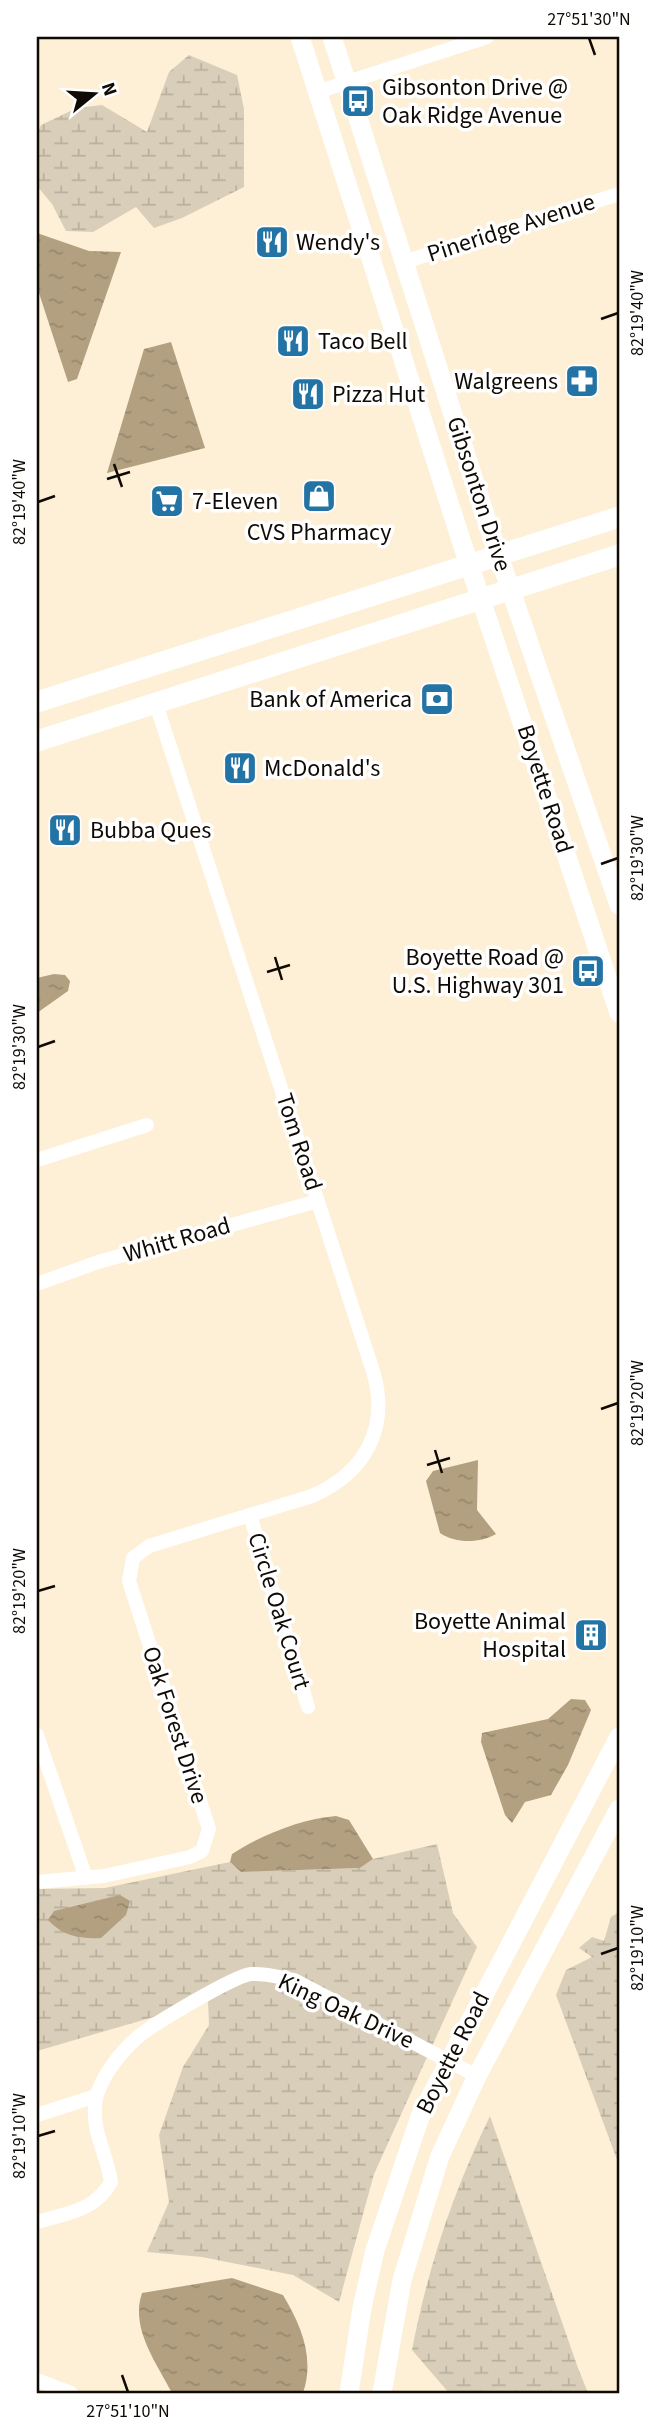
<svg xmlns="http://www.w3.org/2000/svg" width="656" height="2430" font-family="'Source Sans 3',sans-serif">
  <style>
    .wetland { fill: url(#wetland-marsh) }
    .water { fill: url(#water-ripples) }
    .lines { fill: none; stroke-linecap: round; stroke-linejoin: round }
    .minor { stroke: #fff; stroke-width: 14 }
    .secondary { stroke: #fff; stroke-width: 19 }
    .primary { stroke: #fff; stroke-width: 21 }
    .ticks { fill: none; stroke: #0f0a04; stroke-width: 2.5 }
    .labels { text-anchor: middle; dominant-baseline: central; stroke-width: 7; stroke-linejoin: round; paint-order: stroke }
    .poi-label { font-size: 24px; fill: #0f0a04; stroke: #fff; text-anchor: start }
    .street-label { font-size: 24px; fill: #0f0a04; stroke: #fff }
    .neatline { fill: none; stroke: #0f0a04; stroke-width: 2.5 }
    .ticks-label { font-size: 18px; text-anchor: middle; fill: #0f0a04 }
  </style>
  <defs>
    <pattern id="wetland-marsh" width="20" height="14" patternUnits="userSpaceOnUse" patternTransform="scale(1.75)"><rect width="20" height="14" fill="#d9ceb9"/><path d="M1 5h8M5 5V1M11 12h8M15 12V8" fill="none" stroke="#b9b09d"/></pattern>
    <pattern id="water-ripples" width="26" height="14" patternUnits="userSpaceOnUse" patternTransform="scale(1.75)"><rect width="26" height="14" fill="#b2a080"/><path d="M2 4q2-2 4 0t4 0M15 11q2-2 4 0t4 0" fill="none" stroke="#98886d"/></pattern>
  </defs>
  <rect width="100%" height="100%" fill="#fef0d6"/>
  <g class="wetland">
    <polygon points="189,55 237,75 244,109 244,187 182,218 154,228 136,207 93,232 66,231 52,204 37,186 37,134 41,125 77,108 102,105 147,132 169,72"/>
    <polygon points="437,1844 453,1913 477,1947 374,2174 339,2302 293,2275 202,2257 147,2252 169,2202 159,2135 183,2067 209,2025 208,2001 37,2051 37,1889 105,1888 230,1862 241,1872 360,1868 373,1859"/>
    <polygon points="619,1912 619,2165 556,1995 566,1970 592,1957 579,1948 592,1937 604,1941 611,1917"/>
    <path d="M490,2116L578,2368L588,2393H449L412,2350C428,2267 453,2192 490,2116Z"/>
  </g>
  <g class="water">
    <polygon points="37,233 89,251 121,252 77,379 68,382 37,287"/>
    <polygon points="171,342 205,448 107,473 144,349"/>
    <polygon points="54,974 65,975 70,981 68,991 37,1013 37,978"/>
    <path d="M478,1460L477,1510L496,1534C481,1543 456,1544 440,1533L426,1481L433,1471Z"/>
    <polygon points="571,1699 585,1700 591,1710 568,1765 551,1795 525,1802 512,1823 505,1815 481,1742 482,1733 548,1719"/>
    <path d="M336,1816L349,1820L373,1859L360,1868L241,1872L230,1862L232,1854C261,1835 301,1819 336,1816Z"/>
    <path d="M120,1895L130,1901L126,1915L101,1938C81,1939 62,1936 48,1920L54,1911Z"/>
    <path d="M232,2278L283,2295C301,2325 315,2358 303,2393H172C156,2362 130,2328 142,2293Z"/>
  </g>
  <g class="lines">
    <g class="minor">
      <polyline points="317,92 487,37"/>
      <polyline points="404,262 619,194"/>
      <polyline points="37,1160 147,1125"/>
      <polyline points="37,1284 98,1262 318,1201"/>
      <polyline points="250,1515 308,1707"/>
      <polyline points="37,1735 86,1878"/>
      <path d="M37,1882L104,1876L190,1857L202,1851L209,1829L129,1581L133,1558L149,1546L312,1496C365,1473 390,1428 373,1371L156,704"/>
      <polyline points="37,2115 96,2096"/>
      <path d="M37,2222C67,2213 95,2211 111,2182C107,2153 90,2129 96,2099C100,2078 122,2050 138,2037C153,2024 234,1976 251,1974C266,1973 279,1977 294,1980L477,2076"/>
      <polyline points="37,2380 71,2393"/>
    </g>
    <g class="secondary">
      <polyline points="300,37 460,537 619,1013"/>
      <polyline points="332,37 488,524 619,905"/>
      <polyline points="349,2393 362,2308 375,2250 420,2117 619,1737"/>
      <polyline points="382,2393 402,2280 440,2156 477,2076 619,1809"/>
    </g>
    <g class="primary">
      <polyline points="37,702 619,517"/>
      <polyline points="37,741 619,555"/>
    </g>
  </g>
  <path class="ticks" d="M589,38L595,55M601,319L618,313M114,464L122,487M107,479L130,472M38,502L55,496M601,864L618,858M275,957L282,980M267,972L290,965M38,1047L55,1041M601,1409L618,1403M435,1450L442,1473M427,1465L450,1458M38,1591L55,1586M601,1954L618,1948M38,2136L55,2131M122,2375L128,2392"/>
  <defs>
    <g id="bus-square" transform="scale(1.75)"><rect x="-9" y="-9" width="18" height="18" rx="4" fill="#2373a4" stroke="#fff"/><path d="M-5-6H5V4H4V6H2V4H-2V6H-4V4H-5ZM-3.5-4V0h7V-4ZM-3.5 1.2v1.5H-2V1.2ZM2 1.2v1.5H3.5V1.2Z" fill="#fff"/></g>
    <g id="restaurant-square" transform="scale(1.75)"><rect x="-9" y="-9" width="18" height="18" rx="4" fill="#2373a4" stroke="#fff"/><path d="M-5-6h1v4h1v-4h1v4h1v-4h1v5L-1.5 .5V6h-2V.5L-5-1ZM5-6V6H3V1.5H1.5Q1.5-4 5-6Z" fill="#fff"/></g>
    <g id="pharmacy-square" transform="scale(1.75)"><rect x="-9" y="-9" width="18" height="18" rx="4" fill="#2373a4" stroke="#fff"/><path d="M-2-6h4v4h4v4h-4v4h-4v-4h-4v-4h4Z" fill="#fff"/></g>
    <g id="shop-square" transform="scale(1.75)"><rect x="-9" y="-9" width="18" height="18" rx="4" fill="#2373a4" stroke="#fff"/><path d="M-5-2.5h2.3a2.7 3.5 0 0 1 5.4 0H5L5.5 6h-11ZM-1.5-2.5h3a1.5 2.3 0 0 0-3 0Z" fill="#fff"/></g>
    <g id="supermarket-square" transform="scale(1.75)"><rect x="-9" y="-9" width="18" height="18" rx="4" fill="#2373a4" stroke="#fff"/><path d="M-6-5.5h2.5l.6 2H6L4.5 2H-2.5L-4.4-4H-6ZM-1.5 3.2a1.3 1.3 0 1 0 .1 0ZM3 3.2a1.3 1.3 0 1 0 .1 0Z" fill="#fff"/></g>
    <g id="bank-square" transform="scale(1.75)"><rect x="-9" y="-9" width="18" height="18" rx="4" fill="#2373a4" stroke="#fff"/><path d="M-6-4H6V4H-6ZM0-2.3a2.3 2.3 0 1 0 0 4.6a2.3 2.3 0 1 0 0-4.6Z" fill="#fff"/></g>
    <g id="building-square" transform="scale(1.75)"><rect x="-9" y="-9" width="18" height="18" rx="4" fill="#2373a4" stroke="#fff"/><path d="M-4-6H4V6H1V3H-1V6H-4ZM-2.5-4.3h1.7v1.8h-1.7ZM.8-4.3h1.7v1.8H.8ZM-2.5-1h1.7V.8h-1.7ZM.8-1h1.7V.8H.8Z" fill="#fff"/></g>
  </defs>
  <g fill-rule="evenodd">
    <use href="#bus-square" x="358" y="101"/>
    <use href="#restaurant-square" x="272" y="242"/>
    <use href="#restaurant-square" x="293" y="341"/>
    <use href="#pharmacy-square" x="582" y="381"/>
    <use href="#restaurant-square" x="308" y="394"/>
    <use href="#shop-square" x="319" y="496"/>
    <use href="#supermarket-square" x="167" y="501"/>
    <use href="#bank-square" x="437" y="699"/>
    <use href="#restaurant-square" x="240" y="768"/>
    <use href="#restaurant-square" x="65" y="830"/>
    <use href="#bus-square" x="588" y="971"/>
    <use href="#building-square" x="591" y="1635"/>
  </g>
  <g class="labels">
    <g class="poi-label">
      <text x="382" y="87">Gibsonton Drive @<tspan x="382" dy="28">Oak Ridge Avenue</tspan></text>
      <text x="296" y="242">Wendy's</text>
      <text x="318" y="341">Taco Bell</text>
      <text x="558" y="381" text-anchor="end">Walgreens</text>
      <text x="332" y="394">Pizza Hut</text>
      <text x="192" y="501">7-Eleven</text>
      <text x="319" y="532" text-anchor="middle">CVS Pharmacy</text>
      <text x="412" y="699" text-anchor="end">Bank of America</text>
      <text x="264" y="768">McDonald's</text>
      <text x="90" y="830">Bubba Ques</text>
      <text x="564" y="957" text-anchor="end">Boyette Road @<tspan x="564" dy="28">U.S. Highway 301</tspan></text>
      <text x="566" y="1621" text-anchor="end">Boyette Animal<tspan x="566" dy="28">Hospital</tspan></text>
    </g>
    <g class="street-label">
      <text transform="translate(511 228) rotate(-18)">Pineridge Avenue</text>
      <text transform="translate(479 494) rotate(72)">Gibsonton Drive</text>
      <text transform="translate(545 789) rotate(72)">Boyette Road</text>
      <text transform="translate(299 1142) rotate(72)">Tom Road</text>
      <text transform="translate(177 1240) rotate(-16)">Whitt Road</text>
      <text transform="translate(279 1611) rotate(73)">Circle Oak Court</text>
      <text transform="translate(175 1725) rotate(72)">Oak Forest Drive</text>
      <text transform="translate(346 2011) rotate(25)">King Oak Drive</text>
      <text transform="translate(453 2053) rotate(-63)">Boyette Road</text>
    </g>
  </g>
  <rect width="656" height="2430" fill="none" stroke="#ffffff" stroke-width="77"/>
  <g transform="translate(94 94) rotate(72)" stroke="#ffffff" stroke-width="5" paint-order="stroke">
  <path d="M0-5L12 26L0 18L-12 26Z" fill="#0f0a04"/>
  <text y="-10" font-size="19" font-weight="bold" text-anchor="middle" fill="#0f0a04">N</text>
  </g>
  <rect x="38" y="38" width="580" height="2354" class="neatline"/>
  <g class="ticks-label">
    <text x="589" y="25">27°51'30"N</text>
    <text transform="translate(637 313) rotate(-90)" y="6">82°19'40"W</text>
    <text transform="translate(19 502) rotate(-90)" y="6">82°19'40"W</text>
    <text transform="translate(637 858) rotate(-90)" y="6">82°19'30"W</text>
    <text transform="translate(19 1047) rotate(-90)" y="6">82°19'30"W</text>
    <text transform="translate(637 1403) rotate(-90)" y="6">82°19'20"W</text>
    <text transform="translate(19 1591) rotate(-90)" y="6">82°19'20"W</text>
    <text transform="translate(637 1948) rotate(-90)" y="6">82°19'10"W</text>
    <text transform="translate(19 2136) rotate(-90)" y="6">82°19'10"W</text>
    <text x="128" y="2417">27°51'10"N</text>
  </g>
</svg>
